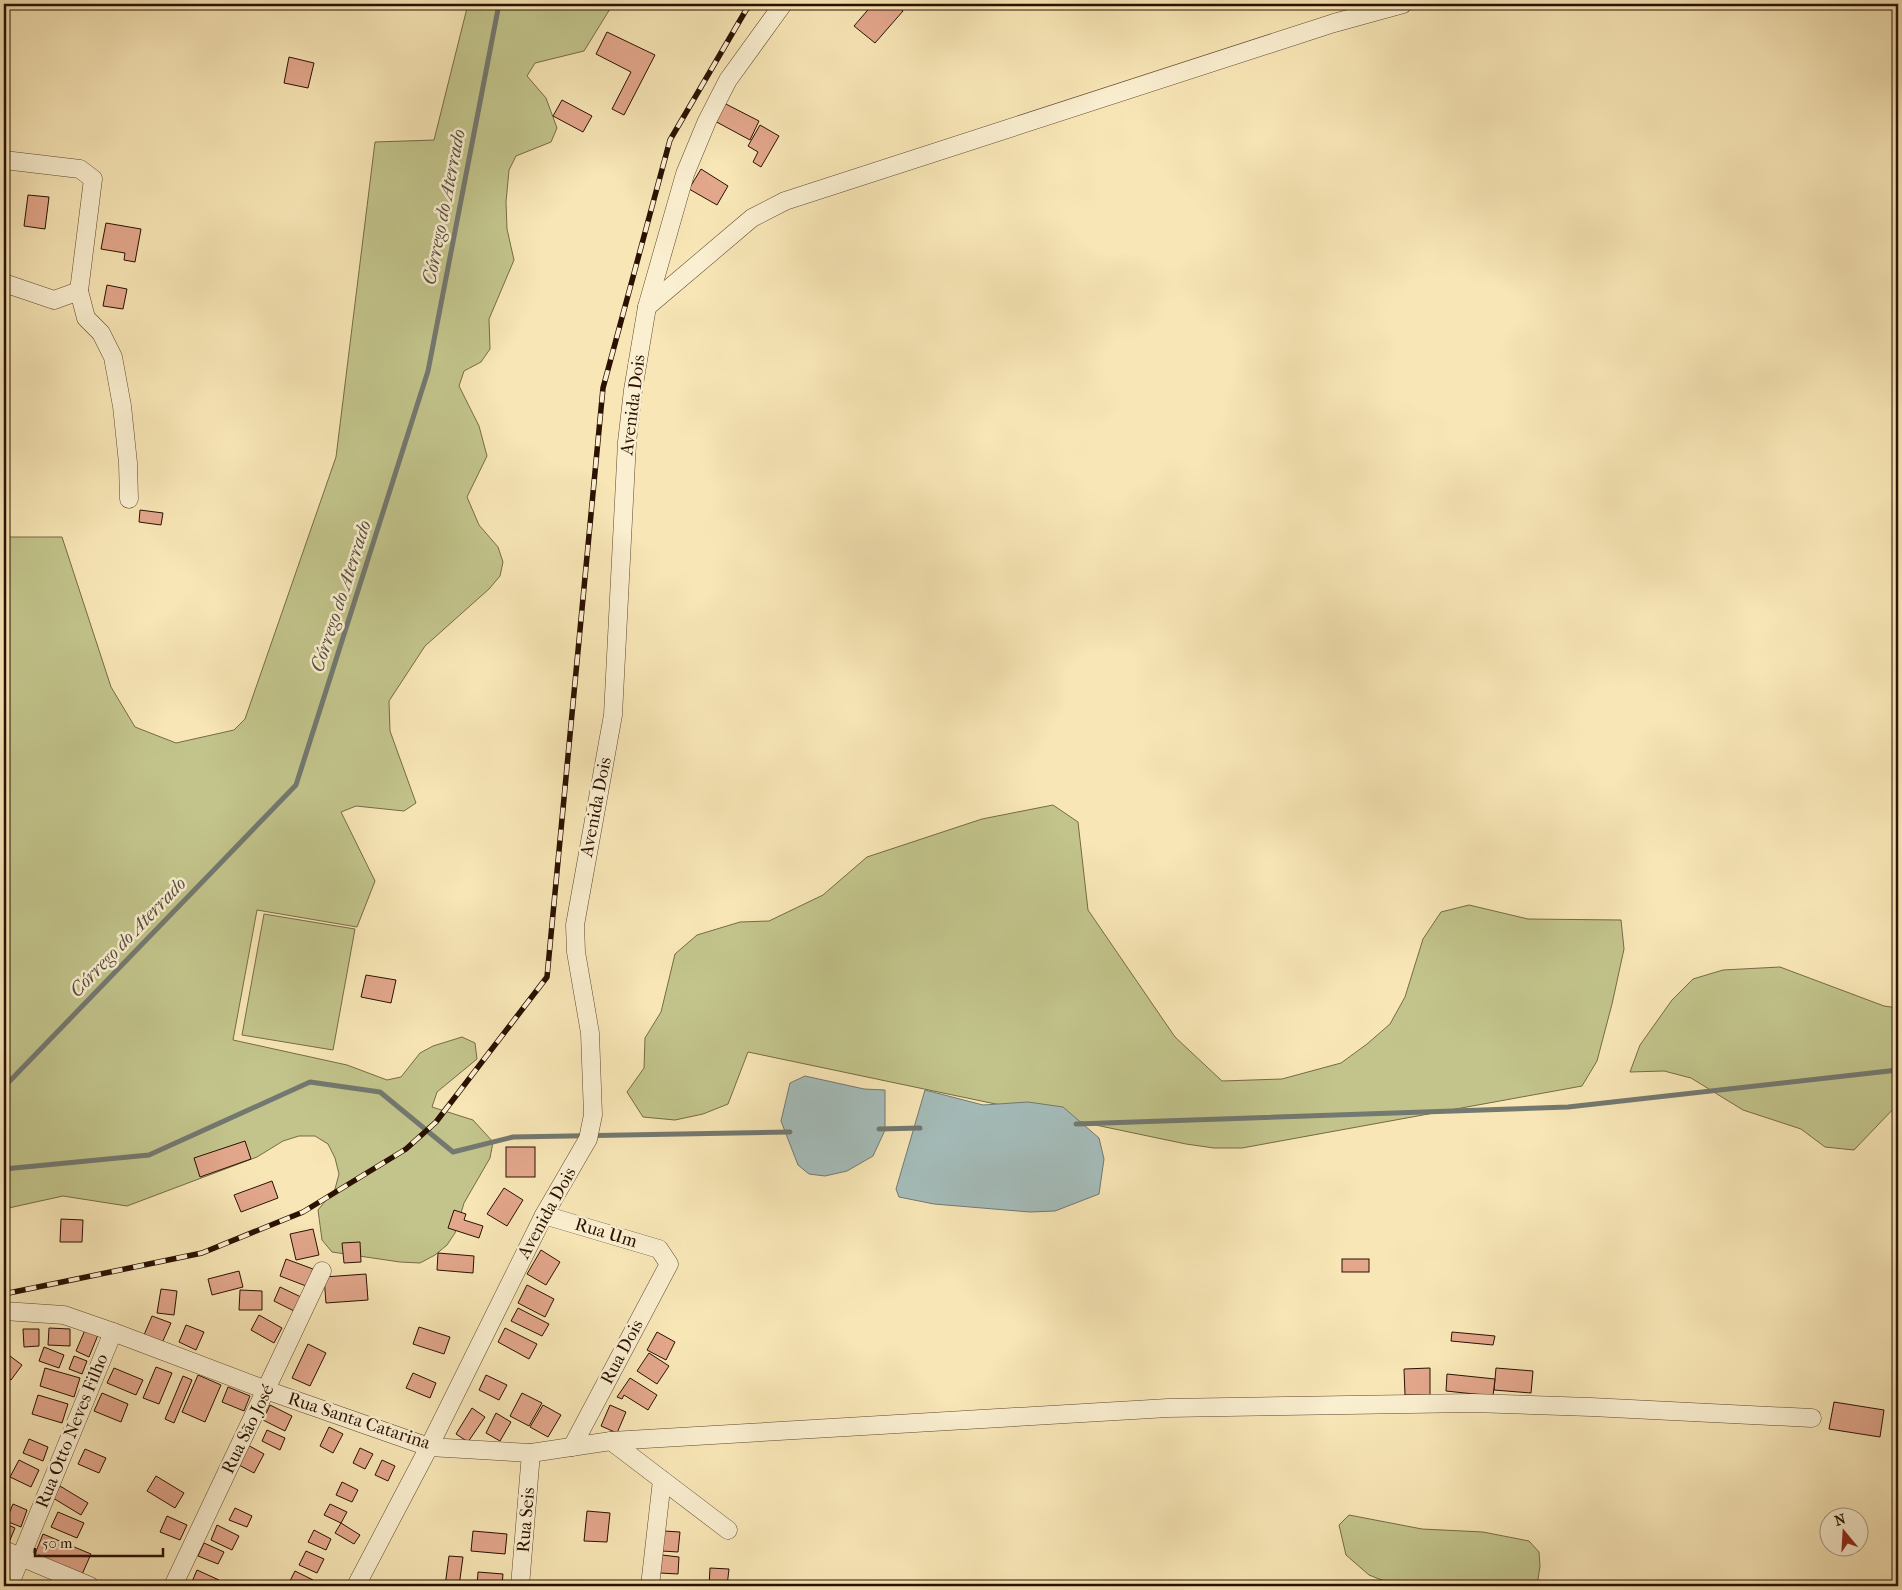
<svg xmlns="http://www.w3.org/2000/svg" width="1902" height="1590" font-family="'IM FELL French Canon',serif">
  <style>
    .green { fill: #c2c48b; stroke: #766a46 }
    .water { fill: #a4bcba; stroke: #737870 }
    .lines { fill: none; stroke-linecap: round; stroke-linejoin: round }
    .stream { stroke: #737870; stroke-width: 5 }
    .building { fill: #e3a78c; stroke: #2a1101 }
    .minor-casing { stroke: #5e462e; stroke-width: 19 }
    .minor { stroke: #faefd0; stroke-width: 18 }
    .rail-casing { stroke: #2a1101; stroke-width: 5.5 }
    .rail { stroke: #faefd0; stroke-width: 4; stroke-dasharray: 11; stroke-linecap: butt }
    .labels { text-anchor: middle; dominant-baseline: central; stroke-width: 5; stroke-linejoin: round; paint-order: stroke }
    .street-label { font-size: 18px; fill: #2a1101; stroke: #faefd0 }
    .water-label { font-size: 19px; font-style: italic; fill: #554d42; stroke: #faefd0 }
  </style>
  <rect width="100%" height="100%" fill="#f8e6b6"/>
  <filter id="stains"><feTurbulence type="fractalNoise" baseFrequency=".004" numOctaves="4"/><feColorMatrix values="0 0 0 0 .2 0 0 0 0 .09 0 0 0 0 .02 0 0 0 .5 -.17"/></filter>
  <radialGradient id="worn" r=".72"><stop offset=".6" stop-color="#630" stop-opacity="0"/><stop offset="1" stop-color="#630" stop-opacity=".3"/></radialGradient>
  <g class="green">
    <polygon points="468,4 613,4 584,51 535,63 527,76 546,98 557,128 551,142 516,156 509,170 506,202 507,229 514,260 489,319 490,349 481,362 464,371 459,386 479,426 487,456 467,497 479,525 498,547 503,562 500,576 489,589 425,646 389,701 390,731 416,803 404,811 356,806 341,812 375,881 357,927 257,910 233,1040 347,1065 387,1080 401,1077 420,1053 433,1046 462,1037 475,1043 477,1059 437,1092 432,1107 473,1120 493,1142 490,1158 464,1203 455,1233 447,1245 435,1255 420,1263 400,1262 332,1252 322,1240 318,1210 335,1189 339,1174 335,1158 328,1144 315,1136 299,1136 283,1141 257,1157 127,1206 63,1196 4,1209 4,537 62,537 111,687 135,727 176,743 234,730 245,719 336,457 375,142 434,140"/>
    <polygon points="1053,805 1078,822 1088,910 1175,1037 1222,1081 1282,1079 1341,1063 1367,1044 1390,1024 1405,997 1423,939 1441,912 1469,905 1528,919 1621,920 1624,949 1612,1004 1597,1061 1582,1086 1242,1148 1214,1148 1186,1144 748,1052 728,1104 703,1114 675,1120 643,1117 627,1092 644,1068 645,1038 661,1012 675,954 697,935 740,922 769,921 823,895 867,857 982,819"/>
    <polygon points="264,914 355,929 333,1050 242,1035"/>
    <polygon points="1780,967 1884,1006 1898,1008 1898,1104 1854,1150 1825,1147 1801,1129 1743,1110 1691,1078 1664,1071 1630,1072 1640,1045 1672,1000 1693,979 1723,970"/>
    <polygon points="1349,1515 1422,1529 1483,1532 1529,1541 1539,1552 1540,1566 1537,1586 1397,1586 1369,1575 1346,1555 1339,1525"/>
  </g>
  <g class="water">
    <polygon points="805,1076 864,1089 885,1090 885,1130 873,1156 847,1171 825,1176 809,1174 798,1165 781,1121 790,1083"/>
    <polygon points="925,1090 983,1105 1028,1102 1063,1107 1099,1138 1104,1159 1099,1194 1055,1211 1030,1212 934,1204 899,1197 896,1189"/>
  </g>
  <g class="lines">
    <g class="stream">
      <polyline points="4,1087 296,785 428,371 499,4"/>
      <polyline points="1076,1124 1568,1107 1898,1070"/>
      <polyline points="879,1129 920,1128"/>
      <polyline points="4,1169 149,1155 310,1082 380,1092 453,1152 513,1137 790,1132"/>
    </g>
  </g>
  <g class="building">
    <polygon points="873,4 894,4 903,11 875,43 854,26"/>
    <polygon points="607,32 655,55 624,115 612,109 631,72 596,54"/>
    <polygon points="289,57 314,63 308,88 284,83"/>
    <polygon points="562,100 592,116 583,132 553,116"/>
    <polygon points="720,101 759,121 750,140 711,119"/>
    <polygon points="760,125 779,136 761,167 753,162 758,152 748,146"/>
    <polygon points="701,169 728,186 717,205 689,189"/>
    <polygon points="28,195 49,197 45,229 24,226"/>
    <polygon points="106,223 141,229 135,262 124,260 125,253 101,249"/>
    <polygon points="107,285 127,289 123,309 103,306"/>
    <polygon points="140,510 163,513 161,525 139,522"/>
    <polygon points="366,975 396,980 391,1003 361,997"/>
    <polygon points="245,1141 251,1159 200,1177 194,1158"/>
    <rect x="506" y="1147" width="29" height="30"/>
    <polygon points="272,1181 278,1198 241,1212 234,1195"/>
    <polygon points="504,1188 523,1200 507,1226 487,1214"/>
    <polygon points="454,1210 466,1214 464,1220 483,1226 479,1238 448,1228"/>
    <polygon points="61,1219 83,1220 82,1242 60,1242"/>
    <polygon points="313,1229 319,1255 296,1260 290,1234"/>
    <polygon points="360,1242 361,1262 344,1263 342,1243"/>
    <polygon points="541,1250 560,1262 546,1285 527,1274"/>
    <polygon points="438,1253 474,1256 473,1273 437,1270"/>
    <polygon points="286,1259 313,1269 306,1286 280,1276"/>
    <rect x="1342" y="1259" width="27" height="13"/>
    <polygon points="239,1271 243,1287 212,1295 208,1279"/>
    <polygon points="366,1274 368,1300 326,1303 324,1277"/>
    <polygon points="527,1285 554,1299 545,1317 518,1303"/>
    <polygon points="280,1287 301,1297 294,1311 274,1301"/>
    <polygon points="161,1289 177,1291 174,1315 157,1313"/>
    <polygon points="240,1290 262,1291 262,1310 239,1310"/>
    <polygon points="518,1308 549,1324 542,1336 511,1321"/>
    <polygon points="259,1315 282,1328 274,1343 251,1330"/>
    <polygon points="152,1316 171,1323 162,1343 144,1335"/>
    <polygon points="186,1325 204,1332 196,1350 179,1342"/>
    <polygon points="419,1327 450,1337 444,1354 413,1344"/>
    <polygon points="49,1328 70,1329 70,1346 48,1345"/>
    <polygon points="505,1328 537,1344 529,1359 498,1342"/>
    <polygon points="23,1329 39,1329 39,1346 24,1347"/>
    <polygon points="85,1330 98,1335 89,1357 76,1351"/>
    <polygon points="657,1332 675,1342 666,1360 647,1350"/>
    <polygon points="1452,1332 1495,1336 1493,1345 1451,1341"/>
    <polygon points="308,1344 326,1353 310,1386 292,1378"/>
    <polygon points="44,1347 64,1355 59,1368 39,1361"/>
    <polygon points="649,1353 669,1366 657,1384 637,1371"/>
    <polygon points="10,1356 22,1365 11,1380 4,1374 4,1365"/>
    <polygon points="74,1356 87,1361 82,1374 69,1369"/>
    <polygon points="156,1367 172,1373 159,1404 143,1398"/>
    <polygon points="45,1368 80,1378 74,1397 40,1386"/>
    <polygon points="114,1368 143,1380 136,1395 107,1383"/>
    <polygon points="1430,1368 1430,1395 1405,1395 1404,1369"/>
    <polygon points="1496,1368 1533,1371 1531,1393 1494,1390"/>
    <polygon points="413,1373 436,1383 430,1398 406,1388"/>
    <polygon points="1447,1374 1495,1379 1493,1396 1446,1391"/>
    <polygon points="198,1375 221,1385 205,1422 182,1412"/>
    <polygon points="486,1375 507,1385 499,1400 479,1390"/>
    <polygon points="183,1376 192,1380 174,1423 165,1419"/>
    <polygon points="630,1378 657,1395 648,1410 624,1395 622,1399 617,1397"/>
    <polygon points="228,1387 250,1396 244,1411 222,1402"/>
    <polygon points="102,1393 128,1404 121,1422 94,1411"/>
    <polygon points="522,1393 542,1403 529,1426 510,1416"/>
    <polygon points="38,1395 68,1404 62,1423 32,1414"/>
    <polygon points="1834,1402 1884,1410 1880,1437 1829,1429"/>
    <polygon points="270,1405 292,1416 285,1431 263,1420"/>
    <polygon points="543,1405 561,1415 548,1437 530,1427"/>
    <polygon points="610,1405 626,1412 617,1433 601,1426"/>
    <polygon points="472,1408 485,1417 468,1442 456,1434"/>
    <polygon points="496,1413 511,1422 500,1441 486,1433"/>
    <polygon points="329,1427 343,1434 333,1453 320,1446"/>
    <polygon points="267,1430 285,1438 280,1450 262,1441"/>
    <polygon points="29,1439 48,1447 43,1461 23,1453"/>
    <polygon points="246,1444 264,1454 254,1473 235,1463"/>
    <polygon points="360,1448 373,1454 365,1469 353,1463"/>
    <polygon points="85,1449 106,1458 99,1473 78,1464"/>
    <polygon points="19,1460 39,1470 31,1487 10,1477"/>
    <polygon points="382,1460 395,1466 388,1481 375,1475"/>
    <polygon points="156,1476 184,1493 175,1508 147,1491"/>
    <polygon points="342,1482 358,1490 352,1502 336,1495"/>
    <polygon points="60,1486 88,1503 81,1515 53,1498"/>
    <polygon points="13,1504 27,1510 21,1527 6,1521"/>
    <polygon points="330,1504 347,1512 341,1523 324,1515"/>
    <polygon points="235,1508 252,1516 247,1527 229,1520"/>
    <polygon points="587,1511 610,1513 607,1542 584,1541"/>
    <polygon points="58,1512 84,1523 77,1538 51,1527"/>
    <polygon points="167,1516 187,1525 180,1540 160,1532"/>
    <polygon points="4,1523 15,1528 7,1547 4,1545"/>
    <polygon points="341,1523 360,1535 354,1544 335,1533"/>
    <polygon points="217,1525 239,1536 232,1550 211,1540"/>
    <polygon points="314,1530 331,1539 326,1550 308,1542"/>
    <polygon points="473,1531 507,1534 505,1554 471,1551"/>
    <polygon points="664,1531 680,1532 678,1552 662,1551"/>
    <polygon points="43,1534 91,1554 80,1579 33,1559"/>
    <polygon points="204,1543 224,1552 218,1564 198,1556"/>
    <polygon points="306,1551 324,1559 317,1573 299,1565"/>
    <polygon points="662,1555 679,1557 678,1574 660,1573"/>
    <polygon points="449,1556 463,1557 459,1586 445,1586"/>
    <polygon points="710,1568 729,1569 727,1586 709,1586"/>
    <polygon points="197,1570 219,1580 216,1586 196,1586 191,1584"/>
    <polygon points="295,1571 313,1580 310,1586 288,1585"/>
    <polygon points="478,1572 503,1574 502,1586 477,1586"/>
  </g>
  <g class="lines">
    <g class="minor-casing">
      <g id="minor">
        <polyline points="4,160 80,169 93,179 79,291 86,318 101,333 113,357 122,406 128,463 129,499"/>
        <polyline points="4,283 54,300 79,291"/>
        <polyline points="647,307 752,218 785,201 1334,23 1403,4"/>
        <polyline points="544,1215 659,1249 669,1264 572,1447"/>
        <polyline points="4,1311 64,1315 113,1332 266,1390 429,1447 531,1453 611,1441 728,1530"/>
        <polyline points="611,1441 1168,1408 1472,1403 1591,1407 1812,1418"/>
        <polyline points="4,1550 90,1586"/>
        <polyline points="9,1586 113,1332"/>
        <polyline points="173,1586 322,1271"/>
        <polyline points="356,1586 429,1447 544,1215 588,1139 593,1115 590,1033 576,952 575,925 613,715 627,442 633,390 647,307 685,174 707,121 728,80 783,4"/>
        <polyline points="520,1586 531,1453"/>
        <polyline points="650,1586 662,1480"/>
      </g>
    </g>
    <use href="#minor" class="minor"/>
    <g class="rail-casing">
      <polyline id="rail" points="4,1294 202,1253 303,1212 406,1149 436,1122 547,977 603,388 670,140 746,10 752,4"/>
    </g>
    <use href="#rail" class="rail"/>
  </g>
  <g class="labels">
    <g class="street-label">
      <text transform="translate(633 405) rotate(-83)">Avenida Dois</text>
      <text transform="translate(596 807) rotate(-79)">Avenida Dois</text>
      <text transform="translate(547 1213) rotate(-61)">Avenida Dois</text>
      <text transform="translate(606 1233) rotate(17)">Rua Um</text>
      <text transform="translate(622 1352) rotate(-62)">Rua Dois</text>
      <text transform="translate(359 1421) rotate(18)">Rua Santa Catarina</text>
      <text transform="translate(248 1429) rotate(-64)">Rua São José</text>
      <text transform="translate(72 1431) rotate(-68)">Rua Otto Neves Filho</text>
      <text transform="translate(526 1520) rotate(-85)">Rua Seis</text>
    </g>
    <g class="water-label">
      <text transform="translate(444 207) rotate(-79)">Córrego do Aterrado</text>
      <text transform="translate(341 596) rotate(-72)">Córrego do Aterrado</text>
      <text transform="translate(128 937) rotate(-46)">Córrego do Aterrado</text>
    </g>
  </g>
  <rect width="1902" height="1590" fill="none" stroke="#f8e6b6" stroke-width="20"/>
  <rect x="5" y="5" width="1892" height="1580" fill="none" stroke="#2a1101" stroke-width="2.5"/>
  <rect x="10" y="10" width="1882" height="1570" fill="none" stroke="#2a1101"/>
  <g transform="translate(1844 1532) rotate(342)"><circle r="24" fill="#faefd0" stroke="#a7967d"/>
  <path d="M0-4L9 19L0 12L-9 19Z" fill="#8f2418"/>
  <text y="-8" font-size="14" font-weight="bold" text-anchor="middle" fill="#2a1101">N</text>
  </g>
  <path d="M35 1548v8h128v-8" fill="none" stroke="#2a1101" stroke-width="2.5"/>
  <text x="42" y="1548" font-size="15" fill="#2a1101" stroke="#faefd0" stroke-width="4" paint-order="stroke">50 m</text>
  <rect width="100%" height="100%" filter="url(#stains)"/>
  <rect width="100%" height="100%" fill="url(#worn)"/>
</svg>
